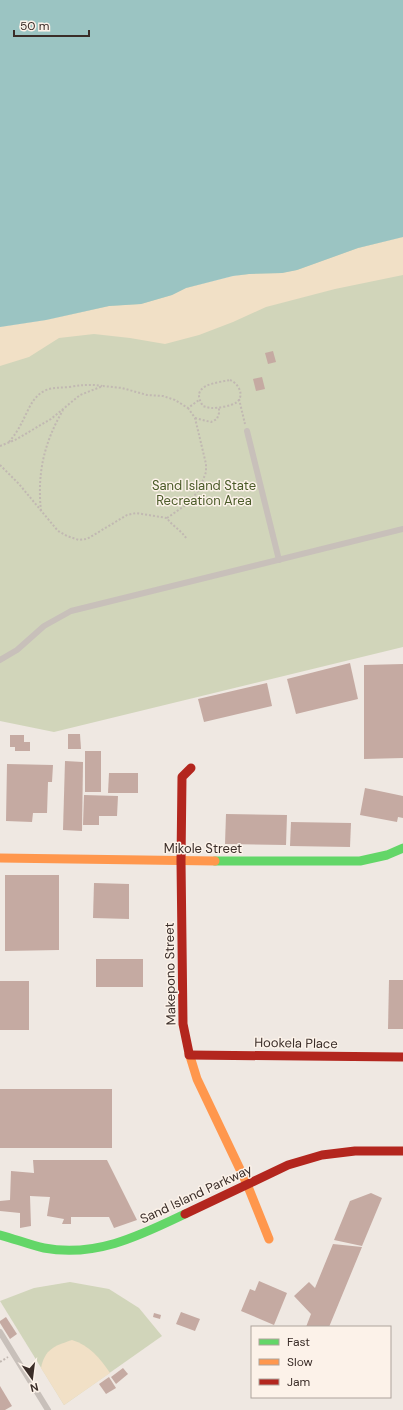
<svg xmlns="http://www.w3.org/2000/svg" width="403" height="1410" font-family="'DM Sans',sans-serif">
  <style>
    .green { fill: #d1d5ba }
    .sand { fill: #f1e0c6 }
    .water { fill: #9bc4c2 }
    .building { fill: #c5aaa2 }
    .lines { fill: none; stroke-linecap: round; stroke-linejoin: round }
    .path { stroke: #c1b8b2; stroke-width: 2; stroke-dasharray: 2 2; stroke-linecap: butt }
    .lane { stroke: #c8c0ba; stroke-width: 6 }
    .fast { stroke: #63d668; stroke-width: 9 }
    .slow { stroke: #ff974d; stroke-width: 9 }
    .jam { stroke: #b3261e; stroke-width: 9 }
    .labels { text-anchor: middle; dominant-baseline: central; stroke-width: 3; stroke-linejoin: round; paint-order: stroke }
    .park-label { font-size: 13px; fill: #4b5b29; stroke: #fcf2e9 }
    .street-label { font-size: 13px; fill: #3a2d28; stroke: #fcf2e9 }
  </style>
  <rect width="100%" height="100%" fill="#efe8e2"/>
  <g class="green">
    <polygon points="403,237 403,647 54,732 0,721 0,327 46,320"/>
    <polygon points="70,1282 109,1289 139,1308 162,1336 64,1405 0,1301 34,1288"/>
  </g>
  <g class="sand">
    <polygon points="403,237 403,275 335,289 266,307 233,322 199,335 165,344 130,338 94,334 59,338 29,357 0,366 0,327 46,320 109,306 141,304 172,295 186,288 233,276 249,274 282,273 297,270 358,248"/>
    <path d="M72,1340C89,1345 100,1358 110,1373L64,1405L41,1368C45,1349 54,1346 72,1340Z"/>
  </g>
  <polygon class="water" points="0,0 403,0 403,237 358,248 297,270 282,273 249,274 233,276 186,288 172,295 141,304 109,306 46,320 0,327"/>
  <g class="building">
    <polygon points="273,351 276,362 268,364 265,353"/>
    <polygon points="262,377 265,389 256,391 253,379"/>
    <polygon points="350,663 358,699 296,714 287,679"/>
    <polygon points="403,664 403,758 364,759 364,665"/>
    <polygon points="267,683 272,706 204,722 198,699"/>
    <polygon points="68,734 80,734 81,749 68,749"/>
    <polygon points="10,735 24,735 24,742 30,742 30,751 15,751 15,747 10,747"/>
    <rect x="85" y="751" width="16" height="41"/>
    <polygon points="65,761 83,762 82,831 63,830"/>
    <polygon points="7,764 53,765 52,782 48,782 47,813 33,813 32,822 6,821"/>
    <polygon points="109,773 138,773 138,793 108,793"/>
    <polygon points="365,788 403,796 403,818 398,817 397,822 360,815"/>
    <polygon points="84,795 118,796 117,816 99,816 99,825 83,825"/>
    <polygon points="226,814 287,815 286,845 225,844"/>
    <polygon points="291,822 351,823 350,847 290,846"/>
    <polygon points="5,875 59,875 59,950 5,951"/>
    <polygon points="94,883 129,884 129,919 93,918"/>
    <rect x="96" y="959" width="47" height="28"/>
    <polygon points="389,980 403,980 403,1029 388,1029"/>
    <rect x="0" y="981" width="29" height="49"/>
    <rect x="0" y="1089" width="112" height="59"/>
    <polygon points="33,1160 107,1160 137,1220 114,1228 109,1217 71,1217 71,1224 62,1224 64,1219 47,1216 50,1197 30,1196 31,1226 20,1228 20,1213 0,1211 0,1201 10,1200 11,1171 34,1173"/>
    <polygon points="371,1193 382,1198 362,1246 334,1240 350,1201"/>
    <polygon points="333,1244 362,1247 329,1327 306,1327 311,1314 294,1296 309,1282 315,1288"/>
    <polygon points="259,1281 287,1293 274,1325 241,1311 250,1289 255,1291"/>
    <polygon points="181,1312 200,1319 195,1331 176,1324"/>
    <polygon points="154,1313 161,1315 160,1319 153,1317"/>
    <polygon points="6,1317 17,1334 10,1339 0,1323 0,1321"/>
    <polygon points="123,1368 128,1374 116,1384 111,1377"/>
    <polygon points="109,1377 116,1388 106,1394 99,1384"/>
    <polygon points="0,1386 12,1406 5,1410 0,1410"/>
  </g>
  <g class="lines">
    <g class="path">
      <path d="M230,380C238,383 245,395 237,402C232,406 218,408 212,408C209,408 206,407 203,406C189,385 215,383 230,380Z"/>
      <polyline points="239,399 245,424"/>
      <polyline points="195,418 211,422 217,419 219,413 219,407"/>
      <path d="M9,442C13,437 17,432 20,426C27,414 31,398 44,391C52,387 60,388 69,387C81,385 90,384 102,386"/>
      <polyline points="0,446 15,440 51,419 80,395 103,386 122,388 147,395 163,396 175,400 188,408 199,400"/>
      <path d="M0,465L19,484L58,531L67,536L79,540L87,539L127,515L136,513L167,518C172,526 181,530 186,538"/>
      <path d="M41,511C37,473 44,443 63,410"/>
      <polyline points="167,518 190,502 200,488 206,472 206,464 195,418 188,408"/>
      <polyline points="0,1362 8,1357"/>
    </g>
    <g class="lane">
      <polyline points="247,431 279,560"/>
      <polyline points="0,660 17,650 44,626 71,611 403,529"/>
      <polyline points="0,1332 48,1410"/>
    </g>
    <g class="fast">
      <polyline points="215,861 360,861 387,855 403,848"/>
      <path d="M0,1235C15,1239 30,1245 44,1248C96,1258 141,1235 185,1214"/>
    </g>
    <g class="slow">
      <polyline points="0,858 215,861"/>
      <polyline points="189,1053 197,1079 247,1184 269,1239"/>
    </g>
    <g class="jam">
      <polyline points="189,1053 183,1024 181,861 182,777 191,768"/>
      <polyline points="189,1055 403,1057"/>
      <polyline points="185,1214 288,1165 322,1155 355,1151 403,1151"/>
    </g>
  </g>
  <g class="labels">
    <g class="park-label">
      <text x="204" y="485">Sand Island State<tspan x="204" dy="15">Recreation Area</tspan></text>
    </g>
    <g class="street-label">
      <text x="203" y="848">Mikole Street</text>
      <text transform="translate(170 974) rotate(-91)">Makepono Street</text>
      <text transform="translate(296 1043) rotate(1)">Hookela Place</text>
      <text transform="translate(196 1194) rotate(-25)">Sand Island Parkway</text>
    </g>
  </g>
  <rect x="251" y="1326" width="140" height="72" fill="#fcf2e9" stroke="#aea39c"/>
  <rect x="259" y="1339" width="20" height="6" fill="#63d668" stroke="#aea39c"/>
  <text x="287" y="1346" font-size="12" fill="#3a2d28">Fast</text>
  <rect x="259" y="1359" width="20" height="6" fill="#ff974d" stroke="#aea39c"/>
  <text x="287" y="1366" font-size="12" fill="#3a2d28">Slow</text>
  <rect x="259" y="1379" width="20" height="6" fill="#b3261e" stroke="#aea39c"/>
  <text x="287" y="1386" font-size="12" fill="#3a2d28">Jam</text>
  <g transform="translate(32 1378) rotate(166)" stroke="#fcf2e9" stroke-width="3" paint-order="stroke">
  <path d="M0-3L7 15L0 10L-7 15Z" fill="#3a2d28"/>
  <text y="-6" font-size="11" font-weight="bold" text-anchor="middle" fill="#3a2d28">N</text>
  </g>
  <path d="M14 30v6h75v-6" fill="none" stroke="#3a2d28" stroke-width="2"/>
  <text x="20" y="30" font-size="12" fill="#3a2d28" stroke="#fcf2e9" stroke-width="3" paint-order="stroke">50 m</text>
</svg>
